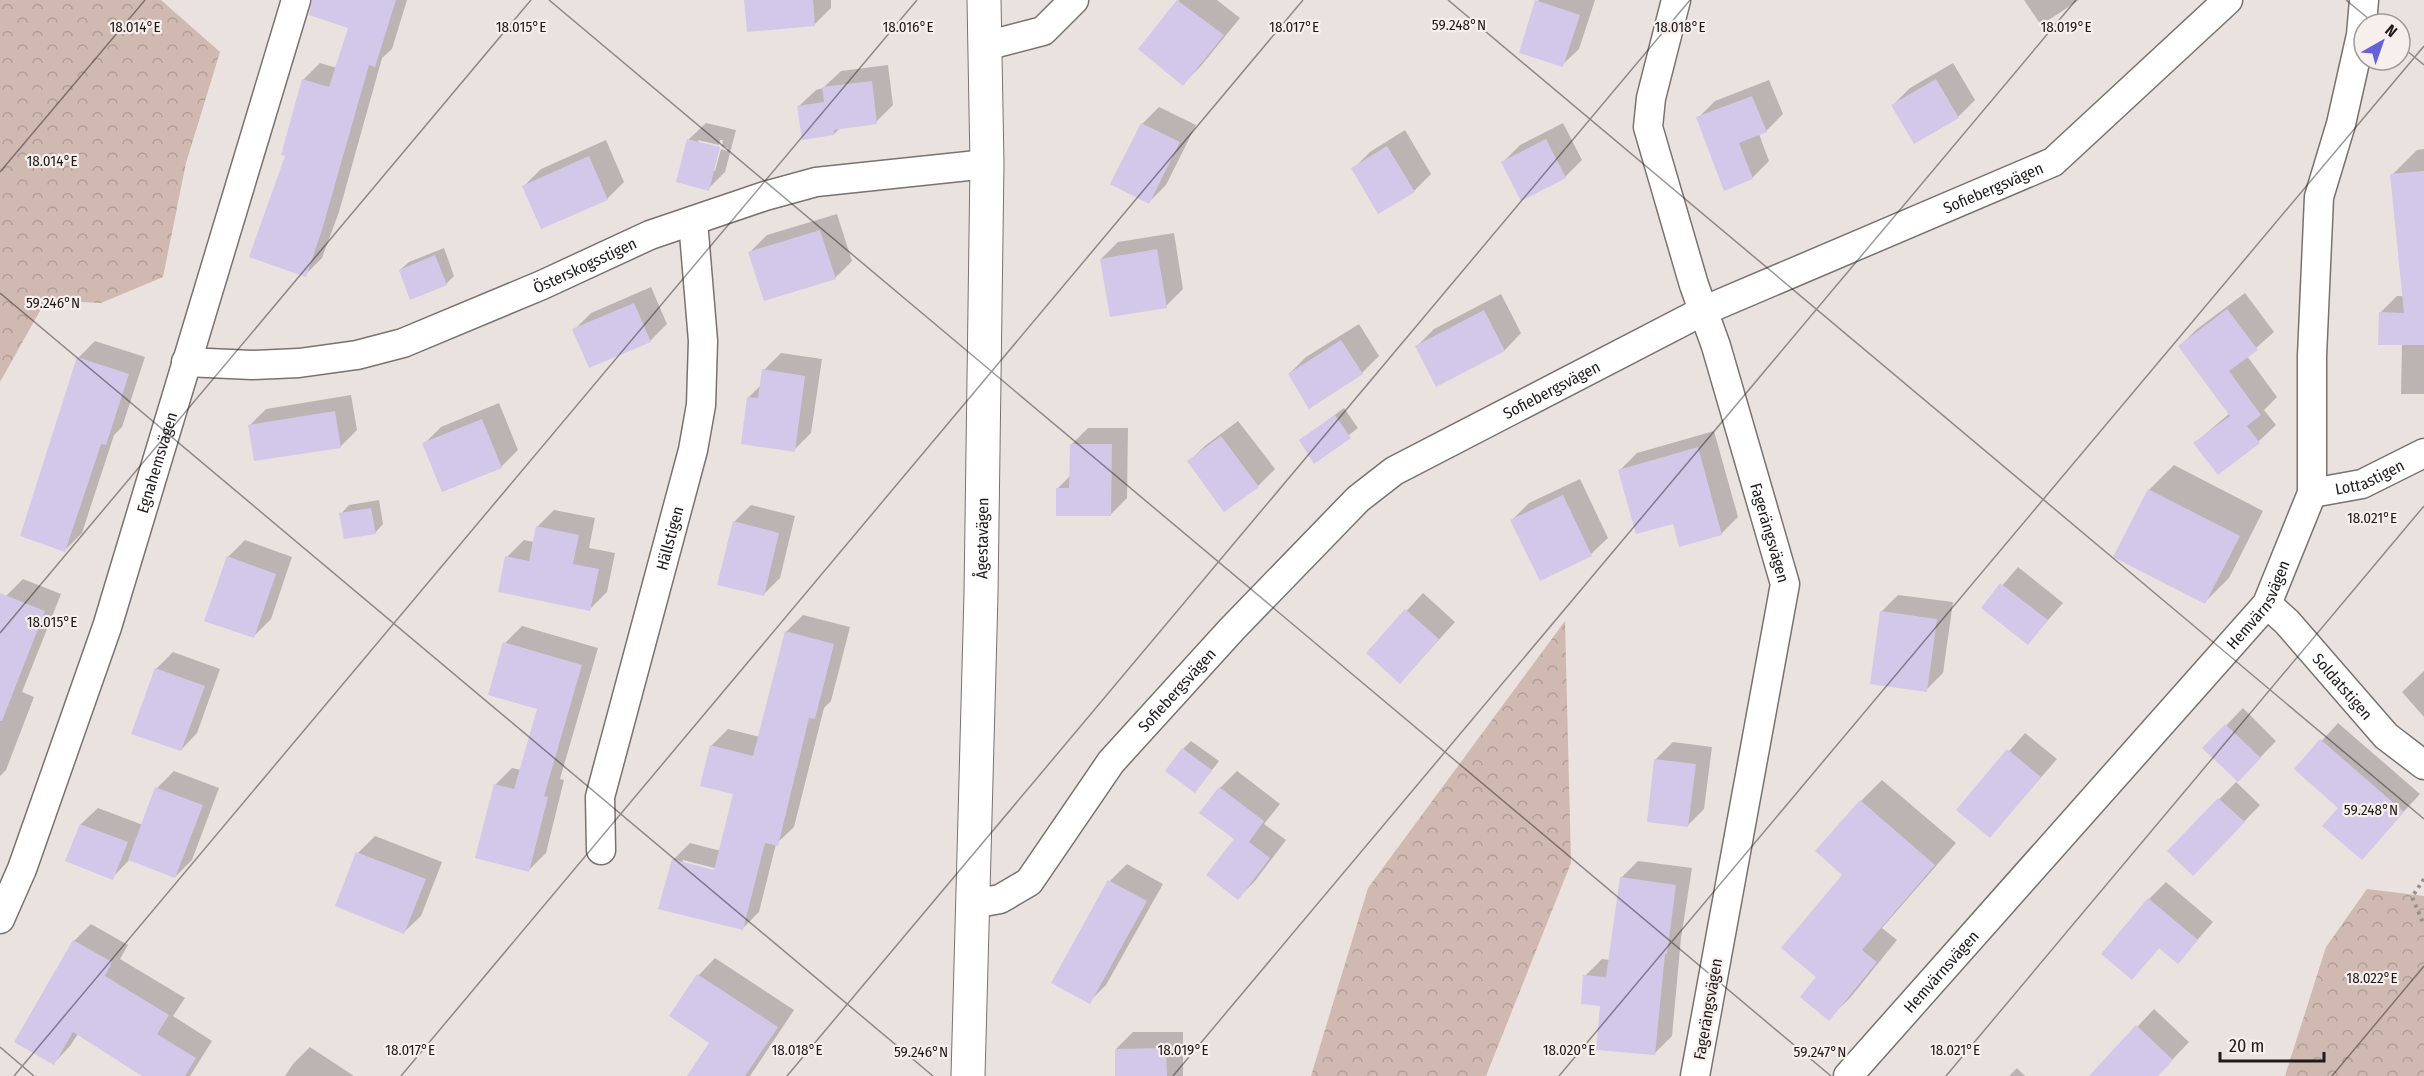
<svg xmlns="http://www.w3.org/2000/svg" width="2424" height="1076" font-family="'Fira Sans Condensed',sans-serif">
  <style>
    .forest { fill: url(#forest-crowns) }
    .shadow { fill: #0003; fill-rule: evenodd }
    .building { fill: #d3c8e9 }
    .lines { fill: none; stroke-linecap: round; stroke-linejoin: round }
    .street-casing { stroke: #79726f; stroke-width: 31 }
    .secondary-casing { stroke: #79726f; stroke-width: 35 }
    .path { stroke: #98928f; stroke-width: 4; stroke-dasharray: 3 4.5; stroke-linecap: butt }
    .street { stroke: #fff; stroke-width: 28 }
    .secondary { stroke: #fff; stroke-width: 33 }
    .ticks { fill: none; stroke: #1e1b1a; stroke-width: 1.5; stroke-opacity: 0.45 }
    .labels { text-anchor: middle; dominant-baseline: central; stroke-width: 4.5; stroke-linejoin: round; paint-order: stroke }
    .street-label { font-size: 16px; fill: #1e1b1a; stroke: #f7efec }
    .ticks-label { font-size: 15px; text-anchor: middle; fill: #1e1b1a; stroke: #f7efec; stroke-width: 4.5; stroke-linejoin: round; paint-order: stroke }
  </style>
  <defs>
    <pattern id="forest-crowns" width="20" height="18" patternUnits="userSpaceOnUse" patternTransform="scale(1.5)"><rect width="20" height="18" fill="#d0b9b0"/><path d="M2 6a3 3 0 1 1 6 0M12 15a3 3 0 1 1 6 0" fill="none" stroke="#b29e97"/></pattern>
  </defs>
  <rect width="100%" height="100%" fill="#eae2df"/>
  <g class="forest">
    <polygon points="0,0 161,0 220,52 186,163 163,277 101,303 46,300 0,382"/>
    <polygon points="1565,621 1571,863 1486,1076 1311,1076 1368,888"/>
    <polygon points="2367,889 2424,896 2424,1076 2285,1076 2326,947"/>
  </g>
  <g class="shadow">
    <polygon points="332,0 407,0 392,49 382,58 339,212 322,258 305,275 287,155 303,80 320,63 337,68 350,27"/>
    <polygon points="746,0 831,0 831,8 814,25"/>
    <polygon points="1179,0 1217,0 1240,18 1200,67 1183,84 1140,49"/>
    <polygon points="1538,0 1595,0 1579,49 1562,65"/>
    <polygon points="2024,0 2079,0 2041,25"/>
    <polygon points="1953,63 1975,100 1958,117 1915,142 1893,105 1910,88"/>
    <polygon points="888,65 893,105 876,122 841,127 834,134 799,106 816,90 823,88 841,71"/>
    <polygon points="1769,80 1783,114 1766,131 1759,134 1769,161 1752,178 1698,118 1715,101"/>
    <polygon points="1159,107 1196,125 1166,185 1149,202 1142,124"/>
    <path d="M706,123L736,130L725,172L708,189L689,139ZM698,140L719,145L720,140H723L722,146L728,148L727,151L721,149L715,171H712Z"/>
    <polygon points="1563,123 1582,160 1565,177 1503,162 1520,145"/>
    <polygon points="1405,130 1431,174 1414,191 1353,169 1370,152"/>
    <polygon points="606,140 624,182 607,199 524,186 541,169"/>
    <polygon points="2424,149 2424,262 2392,175 2417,150"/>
    <polygon points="837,214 852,261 835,278 750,252 767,235"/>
    <polygon points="1174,233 1183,289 1166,306 1101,259 1118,242"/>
    <polygon points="444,248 454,276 446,284 400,270 409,262"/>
    <polygon points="651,287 667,324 650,341 574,330 591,313"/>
    <polygon points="2245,293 2274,332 2247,356 2277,397 2264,410 2276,425 2259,441 2218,473 2195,443 2230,413 2180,346 2197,329"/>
    <polygon points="1501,294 1521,333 1505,350 1437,385 1417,346 1434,329"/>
    <polygon points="2397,296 2424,297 2424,394 2401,394 2402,344 2380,313"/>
    <polygon points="1359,324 1379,356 1362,373 1310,407 1289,374 1306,357"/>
    <polygon points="95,341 145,357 122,427 114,435 82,533 65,550 78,358"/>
    <polygon points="781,353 822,359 811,433 794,450 749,397 762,384 764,370"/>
    <polygon points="351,395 357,430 340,447 249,426 266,409"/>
    <polygon points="499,403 518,450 501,467 424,444 441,427"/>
    <polygon points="1344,408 1358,428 1315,461 1300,441"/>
    <polygon points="1238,421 1275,469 1258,486 1189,461 1206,445"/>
    <polygon points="1088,428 1128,428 1127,498 1110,515 1058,488 1071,475 1071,445"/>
    <polygon points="1714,431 1738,517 1721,534 1674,522 1620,470 1637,453"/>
    <polygon points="2174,465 2263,511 2229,578 2204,603 2149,490"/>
    <polygon points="1580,479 1608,538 1591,554 1541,579 1512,520 1529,503"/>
    <polygon points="379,500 383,524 375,533 341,514 349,505"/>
    <polygon points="751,505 795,516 780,578 763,595 734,522"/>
    <polygon points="554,510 595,518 589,548 615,553 607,592 590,609 507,557 524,540 534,542 537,527"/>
    <polygon points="245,540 292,557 271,619 254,636 228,557"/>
    <polygon points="2018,567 2063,603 2028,643 1983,608"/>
    <polygon points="23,579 61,594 22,692 34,697 6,770 0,776 0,611 6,596"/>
    <polygon points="1423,593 1455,622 1416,665 1368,653"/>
    <polygon points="1898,595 1953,602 1943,673 1926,690 1881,612"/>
    <path d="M803,615L850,627L831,701L824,708L794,827L776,844L759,912L742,929L673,860L690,843L721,851L735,793L711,746L728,729L760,737L786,632ZM683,860L722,870L721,873L683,863Z"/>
    <polygon points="522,626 598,648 560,779 564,780 546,853 529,870 495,785 512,768 521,770 539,708 505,643"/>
    <polygon points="173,652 220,669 197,733 181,750 156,669"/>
    <polygon points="2424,671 2424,717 2402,692"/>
    <polygon points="2243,708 2276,741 2255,763 2204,748"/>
    <polygon points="2338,723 2420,794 2361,858 2340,808 2296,769"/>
    <polygon points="2025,733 2057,759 1990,836 1958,810"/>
    <polygon points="1191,741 1219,761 1202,783 1183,749"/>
    <polygon points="1673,742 1712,747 1704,809 1687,826 1656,759"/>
    <polygon points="174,771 219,788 192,860 175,877 130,859 112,878 67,860 81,824 98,808 143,825 157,788"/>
    <polygon points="1237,771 1280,804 1264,824 1286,840 1255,881 1238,898 1236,839 1220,788"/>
    <polygon points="1882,780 1956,843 1882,928 1897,940 1850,998 1828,1019 1818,977 1861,801"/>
    <polygon points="2236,782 2260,805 2210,857 2169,851"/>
    <polygon points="375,836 442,862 421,916 404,932 358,853"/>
    <polygon points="1638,861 1692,868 1681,938 1672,1036 1655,1053 1601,1005 1585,976 1602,959 1610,960 1621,878"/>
    <polygon points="1127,864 1163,884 1106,985 1089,1002 1053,982 1110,881"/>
    <polygon points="2166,882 2213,922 2178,962 2160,947 2132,978 2149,899"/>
    <polygon points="91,924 128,945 120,959 185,998 173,1016 212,1041 190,1076 145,1076 78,1034 70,1046 54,1063 74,941"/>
    <polygon points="715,958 794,1010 750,1076 703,1076 711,1043 671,1016 699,975"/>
    <polygon points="2154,1009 2189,1042 2157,1076 2091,1076"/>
    <polygon points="1133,1032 1183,1032 1183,1076 1117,1076 1116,1049"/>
    <polygon points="310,1047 354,1076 285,1076 293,1064"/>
    <polygon points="2017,1068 2025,1076 2009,1076"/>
  </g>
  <g class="building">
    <polygon points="312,0 396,0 375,67 369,65 322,230 306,277 249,257 285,156 281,155 302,79 329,87 348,28 309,15"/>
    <polygon points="744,0 813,0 815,26 747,32"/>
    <polygon points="1177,0 1224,35 1183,86 1138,49"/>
    <polygon points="1535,0 1580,15 1563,67 1519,53"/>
    <polygon points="1936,79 1959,118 1914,144 1891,105"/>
    <polygon points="872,81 877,124 834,130 834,135 802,140 797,106 824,102 822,87"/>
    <polygon points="1752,96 1767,132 1739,143 1753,179 1724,191 1696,117"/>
    <polygon points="1141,123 1180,142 1149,204 1110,184"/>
    <polygon points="687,139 720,147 709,191 676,182"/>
    <polygon points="1546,139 1566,178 1521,201 1501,162"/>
    <polygon points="1387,146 1415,192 1378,214 1351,168"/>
    <polygon points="589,156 608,200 541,229 522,186"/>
    <polygon points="2424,171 2424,345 2378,345 2379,312 2404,313 2390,174"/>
    <polygon points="820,230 836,279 764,301 748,252"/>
    <polygon points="1157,249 1167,308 1110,317 1100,259"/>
    <polygon points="435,255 447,285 410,300 399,270"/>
    <polygon points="634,303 651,342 589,368 572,329"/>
    <polygon points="2227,309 2258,350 2229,371 2261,415 2247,426 2260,443 2218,475 2193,443 2230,416 2178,346"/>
    <polygon points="1484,310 1505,351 1436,387 1415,346"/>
    <polygon points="1341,340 1363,374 1309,409 1288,374"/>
    <polygon points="77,357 129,374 106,445 101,444 65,552 20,536"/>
    <polygon points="762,369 805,376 795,452 741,444 747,397 758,398"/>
    <polygon points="335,411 341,448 254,461 248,425"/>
    <polygon points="1335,415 1351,438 1314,464 1299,440"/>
    <polygon points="482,419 502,468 442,492 422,443"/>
    <polygon points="1221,436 1259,487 1224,512 1187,461"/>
    <polygon points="1070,444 1112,444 1111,516 1056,516 1056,488 1069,488"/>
    <polygon points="1698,447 1722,535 1679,547 1673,524 1636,534 1618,470"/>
    <polygon points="2148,489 2240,536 2205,604 2113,557"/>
    <polygon points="1563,495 1592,556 1540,581 1510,520"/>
    <polygon points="371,508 376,534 344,539 339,513"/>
    <polygon points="733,521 779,533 764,596 717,585"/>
    <polygon points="536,526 579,535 573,564 599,569 590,611 498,592 505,556 529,561"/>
    <polygon points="227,556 276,574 254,638 204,621"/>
    <polygon points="2000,583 2048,620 2028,645 1981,608"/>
    <polygon points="0,593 45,611 2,721 0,721"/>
    <polygon points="1405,609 1439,639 1400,684 1366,653"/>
    <polygon points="1880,611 1937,619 1927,692 1870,684"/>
    <polygon points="785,631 834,644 815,719 809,718 778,846 765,843 743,930 658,909 672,859 714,870 733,794 700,786 710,745 753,756"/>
    <polygon points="503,642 582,665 544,796 548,797 529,872 475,858 494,784 514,789 537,709 488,695"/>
    <polygon points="155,668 205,686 181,751 131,734"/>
    <polygon points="2225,724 2261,758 2238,782 2202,748"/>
    <polygon points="2320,739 2404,812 2362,860 2322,826 2338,808 2294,769"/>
    <polygon points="1182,748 1212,770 1195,793 1165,771"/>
    <polygon points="2007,749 2041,777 1990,838 1956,810"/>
    <polygon points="1654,759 1696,764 1688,827 1647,822"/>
    <polygon points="155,787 203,805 175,878 128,860"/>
    <polygon points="1219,787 1264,821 1249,842 1270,858 1238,900 1206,875 1234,839 1199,813"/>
    <polygon points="2218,798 2245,822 2193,876 2167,851"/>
    <polygon points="1860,800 1935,865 1862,950 1877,962 1829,1021 1800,997 1816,977 1781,948 1842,875 1815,851"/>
    <polygon points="80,824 128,842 113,880 65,861"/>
    <polygon points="356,852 426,879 404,934 335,906"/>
    <polygon points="1620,877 1676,885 1667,954 1665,954 1655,1055 1596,1050 1600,1006 1581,1004 1583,975 1606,977"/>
    <polygon points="1108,880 1147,901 1090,1004 1051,983"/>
    <polygon points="2148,898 2198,940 2178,964 2159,948 2132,980 2101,954"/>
    <polygon points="73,940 112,962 105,976 169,1015 157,1034 196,1058 185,1076 142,1076 73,1032 54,1065 14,1042"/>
    <polygon points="697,974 778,1027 745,1076 687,1076 709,1043 669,1016"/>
    <polygon points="2136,1025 2173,1060 2158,1076 2089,1076"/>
    <polygon points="1166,1048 1167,1076 1115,1076 1115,1049"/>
  </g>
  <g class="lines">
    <g class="street-casing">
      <g id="street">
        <path id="s1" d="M1676,0L1651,98L1648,127L1694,285L1716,346L1785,584L1695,1076"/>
        <polyline points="985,46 1043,31 1074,0"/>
        <path id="s2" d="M186,362L252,365L299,363L357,355L403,343L542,285L650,235L765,196L816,182L987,164"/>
        <path id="s3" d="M2312,493L2362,484L2424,453"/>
        <path id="s4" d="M2267,604L2287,622L2386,736L2424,765"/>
        <path id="s5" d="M601,850L600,797L693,450L701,405L703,341L693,221"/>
        <path id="s6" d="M973,904L1000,899L1029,882L1111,762L1232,629L1358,499L1394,471L1703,311L2053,162L2228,0"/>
        <path id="s7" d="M0,919L22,869L107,627L296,0"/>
        <path id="s8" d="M1848,1076L2267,604L2312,493V356L2319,197L2341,124L2361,35L2364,0"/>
      </g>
    </g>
    <g class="secondary-casing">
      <g id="secondary">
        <path id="s9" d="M968,1076L981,594L987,164L984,0"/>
      </g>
    </g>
    <polyline class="path" points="2424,879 2412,897 2424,925"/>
    <use href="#street" class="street"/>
    <use href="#secondary" class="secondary"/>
  </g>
  <path class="ticks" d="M549,0L1831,1076M1448,0L2424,819M2346,0L2375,24M2400,45L2424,65M0,172L145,0M0,293L933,1076M0,633L531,0M0,1047L34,1076M14,1076L917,0M401,1076L1303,0M787,1076L1690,0M1173,1076L2076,0M1559,1076L2424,46M1946,1076L2424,506M2332,1076L2424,966"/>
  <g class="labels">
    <g class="street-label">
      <text stroke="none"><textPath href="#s6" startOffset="1276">Sofiebergsvägen</textPath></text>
      <text stroke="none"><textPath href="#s2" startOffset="417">Österskogsstigen</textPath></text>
      <text stroke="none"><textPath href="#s6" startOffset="790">Sofiebergsvägen</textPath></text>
      <text stroke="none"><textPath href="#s7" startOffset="483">Egnahemsvägen</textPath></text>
      <text stroke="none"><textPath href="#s3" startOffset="60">Lottastigen</textPath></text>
      <text stroke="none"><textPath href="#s1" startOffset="554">Fagerängsvägen</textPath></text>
      <text stroke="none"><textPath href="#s5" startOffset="321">Hällstigen</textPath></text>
      <text stroke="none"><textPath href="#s9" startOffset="538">Ågestavägen</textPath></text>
      <text stroke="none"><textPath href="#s8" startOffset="626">Hemvärnsvägen</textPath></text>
      <text stroke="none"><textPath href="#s4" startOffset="112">Soldatstigen</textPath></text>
      <text stroke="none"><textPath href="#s6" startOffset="304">Sofiebergsvägen</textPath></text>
      <text stroke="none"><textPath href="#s8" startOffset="140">Hemvärnsvägen</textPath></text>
      <text transform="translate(1708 1009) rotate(-80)">Fagerängsvägen</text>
    </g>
  </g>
  <g class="ticks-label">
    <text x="1459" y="30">59.248°N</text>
    <text x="135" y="32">18.014°E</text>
    <text x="521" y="32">18.015°E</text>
    <text x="908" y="32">18.016°E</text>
    <text x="1294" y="32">18.017°E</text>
    <text x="1680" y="32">18.018°E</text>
    <text x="2066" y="32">18.019°E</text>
    <text x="52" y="166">18.014°E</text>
    <text x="53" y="308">59.246°N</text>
    <text x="2372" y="523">18.021°E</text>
    <text x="52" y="627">18.015°E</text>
    <text x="2371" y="815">59.248°N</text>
    <text x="2372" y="983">18.022°E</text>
    <text x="410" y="1055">18.017°E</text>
    <text x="797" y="1055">18.018°E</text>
    <text x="1183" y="1055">18.019°E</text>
    <text x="1569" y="1055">18.020°E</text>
    <text x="1955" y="1055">18.021°E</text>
    <text x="921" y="1057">59.246°N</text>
    <text x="1820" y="1057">59.247°N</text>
  </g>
  <g transform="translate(2382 42) rotate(40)"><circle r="28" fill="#f7efec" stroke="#a09a98" stroke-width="1.5"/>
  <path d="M0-4.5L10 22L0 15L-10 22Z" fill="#6461da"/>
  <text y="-9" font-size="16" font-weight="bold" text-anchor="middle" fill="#1e1b1a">N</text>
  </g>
  <path d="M2220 1052v9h104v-9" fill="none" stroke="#1e1b1a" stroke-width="3"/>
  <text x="2229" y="1052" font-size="18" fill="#1e1b1a" stroke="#f7efec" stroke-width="4.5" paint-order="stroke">20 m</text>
</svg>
